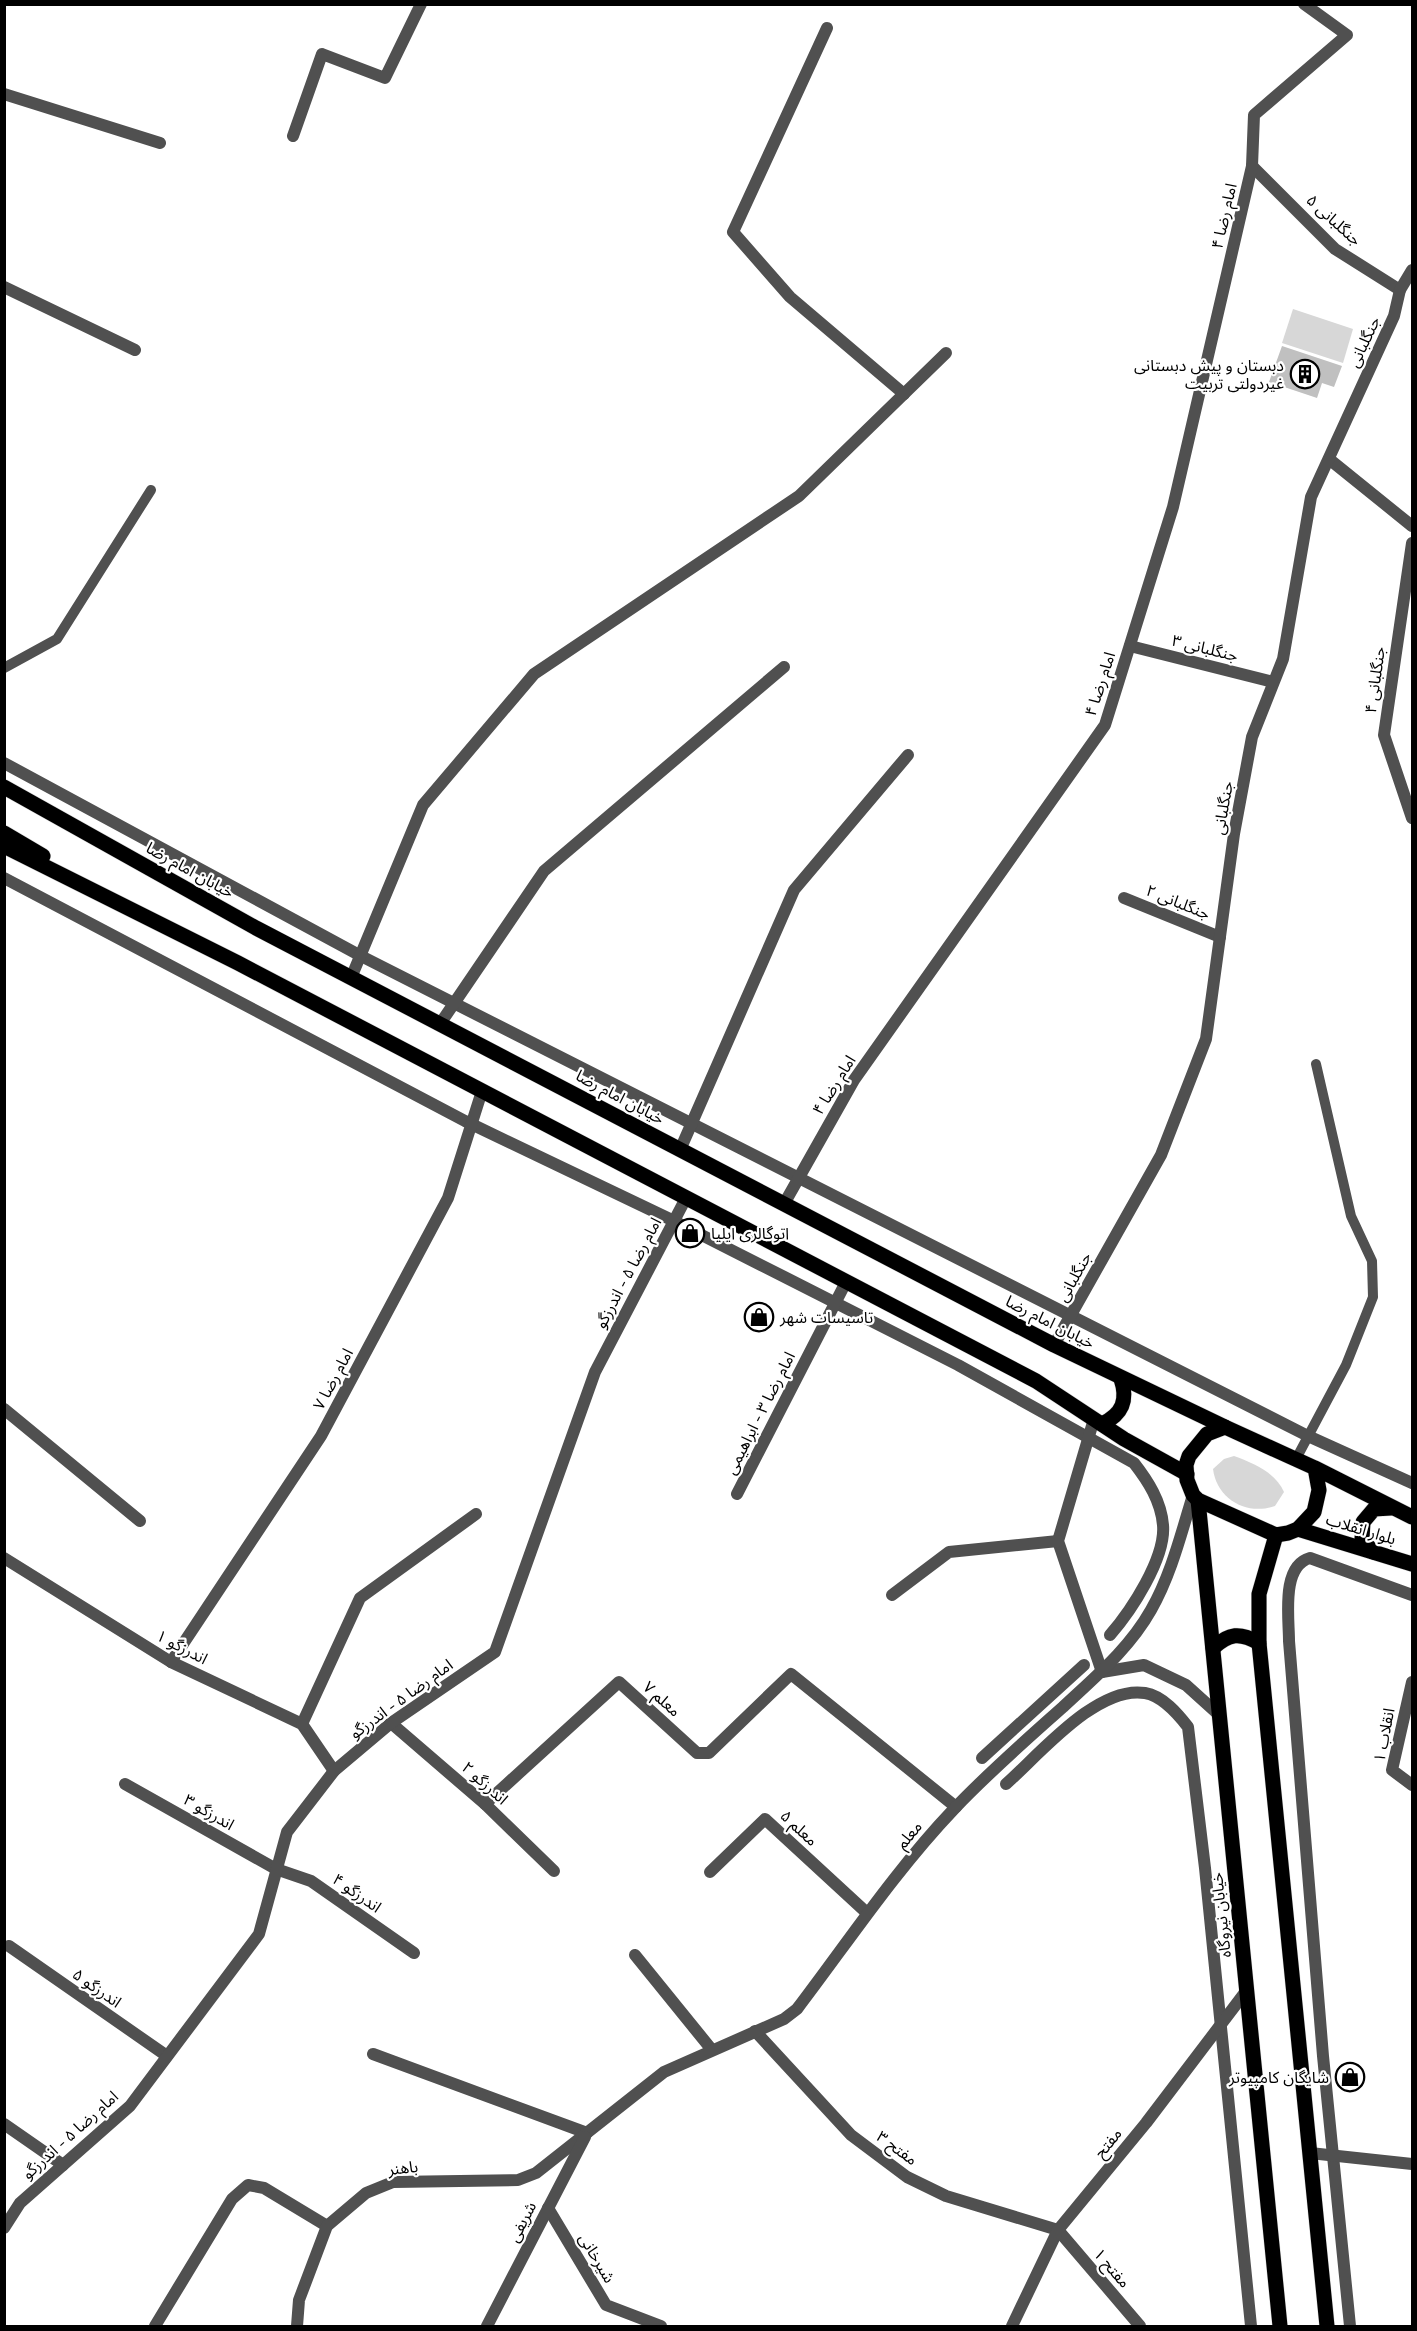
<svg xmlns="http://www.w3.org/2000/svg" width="1417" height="2331" font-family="'Space Grotesk','Noto Sans Arabic',sans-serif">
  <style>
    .green { fill: #d7d7d7 }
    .building { fill: #c0c0c0 }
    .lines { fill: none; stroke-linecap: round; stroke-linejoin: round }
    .primary-casing { stroke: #dbdbdb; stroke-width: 16 }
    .service { stroke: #505050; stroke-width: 10 }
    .pedestrian { stroke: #505050; stroke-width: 12 }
    .minor { stroke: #505050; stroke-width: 12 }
    .primary { stroke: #000; stroke-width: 15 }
    .labels { text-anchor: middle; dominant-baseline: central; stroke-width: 4.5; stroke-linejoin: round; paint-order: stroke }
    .street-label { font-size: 16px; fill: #000; stroke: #fff }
    .poi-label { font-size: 16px; fill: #000; stroke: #fff; text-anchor: end }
  </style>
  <rect width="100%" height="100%" fill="#fff"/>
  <g class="green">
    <polygon points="1293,309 1353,329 1343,363 1282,343"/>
    <path d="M1234,1456C1253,1463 1275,1472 1284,1492L1275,1506C1246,1516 1217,1499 1213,1469L1224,1459Z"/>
  </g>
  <polygon class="building" points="1282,346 1342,366 1334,387 1322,383 1317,398 1269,382"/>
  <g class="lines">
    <g class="primary-casing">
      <g id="primary">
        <polyline points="4,787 256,928 1054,1345 1225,1427"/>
        <polyline points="4,833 43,856"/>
        <polyline points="4,846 238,963 1036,1381 1124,1439 1187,1474"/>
        <path d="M1102,1424C1123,1414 1128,1400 1121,1379"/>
        <polyline points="1315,1468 1319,1490 1314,1512 1298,1529 1288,1533 1276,1535 1198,1500 1193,1495 1187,1480 1186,1465 1189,1456 1207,1434 1225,1427 1315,1468 1412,1517"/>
        <polyline points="1198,1500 1280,2326"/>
        <polyline points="1298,1529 1412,1564"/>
        <polyline points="1276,1535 1259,1594 1259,1643 1327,2326"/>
        <polyline points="1373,1552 1362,1539 1363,1522 1374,1509 1391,1508"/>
        <path d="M1213,1648C1229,1633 1240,1632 1259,1643"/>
      </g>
    </g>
    <g class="service">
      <polyline points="4,668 57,639 151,490"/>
      <polyline points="1296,1459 1346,1365 1373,1297 1372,1261 1351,1216 1316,1064"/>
    </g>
    <g class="pedestrian">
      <polyline points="4,763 361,956 1308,1436 1412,1483"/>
      <path d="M4,878L465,1121L674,1221L958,1365L1134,1463C1148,1481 1161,1501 1163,1525C1166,1558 1131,1611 1110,1635"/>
      <polyline points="982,1758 1084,1665"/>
      <path d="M1006,1784C1039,1755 1097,1685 1145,1693C1163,1696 1178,1714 1188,1727L1205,1868L1251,2326"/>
      <path d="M1350,2326L1323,2056L1289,1641C1289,1617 1281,1566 1310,1558L1412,1595"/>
    </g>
    <g class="minor">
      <polyline points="827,28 733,232 790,297 904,394"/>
      <polyline points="4,94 160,143"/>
      <polyline points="293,136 322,54 385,78 421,4"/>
      <polyline points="1252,166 1335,249 1400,290"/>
      <polyline points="4,287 135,350"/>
      <polyline points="1329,459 1412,526"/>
      <polyline points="1412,543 1384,735 1412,818"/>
      <polyline points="1130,646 1273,682"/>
      <polyline points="1124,898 1220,937"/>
      <polyline points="351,978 423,805 534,674 799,496 946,353"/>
      <polyline points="440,1024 544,871 784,667"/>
      <polyline points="680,1150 794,890 908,755"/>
      <polyline points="784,1204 854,1080 1105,725 1173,507 1252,166 1254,115 1347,35 1304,4"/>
      <polyline points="1054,1345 1161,1155 1206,1039 1234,834 1252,737 1283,659 1311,497 1394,316 1400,290 1412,270"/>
      <polyline points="4,1409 140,1521"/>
      <polyline points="1094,1419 1058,1541 1102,1672"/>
      <polyline points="737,1494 846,1282"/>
      <polyline points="4,1558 171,1662 302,1724 334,1771"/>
      <polyline points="892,1595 949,1552 1058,1541"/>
      <polyline points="171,1662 321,1436 448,1198 482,1091"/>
      <polyline points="1102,1672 1144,1665 1186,1685 1217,1713"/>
      <polyline points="1412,1682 1392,1770 1412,1785"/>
      <polyline points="391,1723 485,1804 554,1871"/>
      <polyline points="302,1724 360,1598 476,1514"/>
      <polyline points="125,1784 276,1869 311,1881 414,1953"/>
      <polyline points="485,1804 619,1682 697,1753 709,1753 791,1674 956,1807"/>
      <polyline points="710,1872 765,1819 867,1913"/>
      <polyline points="9,1946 167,2056"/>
      <polyline points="635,1955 712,2050"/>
      <polyline points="755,2031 851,2135 907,2177 946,2196 1058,2230 1140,2326"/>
      <polyline points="373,2054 587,2133"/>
      <polyline points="4,2124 63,2165"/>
      <polyline points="1310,2153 1412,2164"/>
      <polyline points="548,2208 606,2305 661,2326"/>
      <polyline points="4,2228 20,2203 130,2106 259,1934 287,1832 334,1771 391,1723 495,1652 595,1372 686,1198"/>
      <polyline points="155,2326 232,2199 248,2185 264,2188 327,2226"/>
      <path d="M297,2326L299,2300L327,2226L366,2193L393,2182L518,2180L536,2173L664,2072L784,2019L797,2009C848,1942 895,1871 954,1809C988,1773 1026,1740 1063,1707C1095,1677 1129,1649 1151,1610C1171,1575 1181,1534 1193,1495"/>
      <polyline points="487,2326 585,2137"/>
      <polyline points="1012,2326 1058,2230 1146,2123 1247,1990"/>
    </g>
    <use href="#primary" class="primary"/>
  </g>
  <defs>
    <g id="building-ring" transform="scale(1.5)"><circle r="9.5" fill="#fff" stroke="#000" stroke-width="1.5"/><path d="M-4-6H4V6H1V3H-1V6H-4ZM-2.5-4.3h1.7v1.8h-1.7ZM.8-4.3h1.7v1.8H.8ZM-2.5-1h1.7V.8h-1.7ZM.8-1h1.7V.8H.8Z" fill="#000"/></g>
    <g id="shop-ring" transform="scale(1.5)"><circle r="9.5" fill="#fff" stroke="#000" stroke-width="1.5"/><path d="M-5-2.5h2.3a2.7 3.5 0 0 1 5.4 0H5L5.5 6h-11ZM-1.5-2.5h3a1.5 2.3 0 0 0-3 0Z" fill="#000"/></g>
  </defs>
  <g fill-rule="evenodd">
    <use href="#building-ring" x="1305" y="374"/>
    <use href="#shop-ring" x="690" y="1233"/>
    <use href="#shop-ring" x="759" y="1317"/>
    <use href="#shop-ring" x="1350" y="2077"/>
  </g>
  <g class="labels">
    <g class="street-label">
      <text transform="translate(1224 216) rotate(-77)">امام رضا ۴</text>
      <text transform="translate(1334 220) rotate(42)">جنگلبانی ۵</text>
      <text transform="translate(1364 342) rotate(-65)">جنگلبانی</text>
      <text transform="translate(1205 648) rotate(14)">جنگلبانی ۳</text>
      <text transform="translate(1375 680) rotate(-82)">جنگلبانی ۴</text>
      <text transform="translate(1100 684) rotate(-72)">امام رضا ۴</text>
      <text transform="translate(1223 808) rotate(-80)">جنگلبانی</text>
      <text transform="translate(190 870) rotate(29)">خیابان امام رضا</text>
      <text transform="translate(1178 902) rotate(22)">جنگلبانی ۲</text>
      <text transform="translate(834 1085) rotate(-58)">امام رضا ۴</text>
      <text transform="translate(620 1097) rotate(28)">خیابان امام رضا</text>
      <text transform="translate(628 1273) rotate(-62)">امام رضا ۵ - اندرزگو</text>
      <text transform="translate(1074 1277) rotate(-61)">جنگلبانی</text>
      <text transform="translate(1050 1322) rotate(27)">خیابان امام رضا</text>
      <text transform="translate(333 1379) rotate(-62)">امام رضا ۷</text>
      <text transform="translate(760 1413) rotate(-63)">امام رضا ۳ - ابراهیمی</text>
      <text transform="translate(1361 1529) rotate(17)">بلوار انقلاب</text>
      <text transform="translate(182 1647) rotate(28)">اندرزگو ۱</text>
      <text transform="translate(401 1699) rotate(-36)">امام رضا ۵ - اندرزگو</text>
      <text transform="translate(662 1699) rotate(42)">معلم ۷</text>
      <text transform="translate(1384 1735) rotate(-79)">انقلاب ۱</text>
      <text transform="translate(485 1783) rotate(42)">اندرزگو ۲</text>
      <text transform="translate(209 1812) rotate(30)">اندرزگو ۳</text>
      <text transform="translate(799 1828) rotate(43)">معلم ۵</text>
      <text transform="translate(909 1835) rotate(-50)">معلم</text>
      <text transform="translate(357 1893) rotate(35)">اندرزگو ۴</text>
      <text transform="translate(1221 1915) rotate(-96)">خیابان نیروگاه</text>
      <text transform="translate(97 1988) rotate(35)">اندرزگو ۵</text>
      <text transform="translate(70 2135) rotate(-42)">امام رضا ۵ - اندرزگو</text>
      <text transform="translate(1108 2143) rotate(-51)">مفتح</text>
      <text transform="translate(897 2148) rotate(36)">مفتح ۳</text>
      <text transform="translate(403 2168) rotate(-6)">باهنر</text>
      <text transform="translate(522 2222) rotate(-63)">شریفی</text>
      <text transform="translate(597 2258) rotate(59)">شیرخانی</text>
      <text transform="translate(1112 2268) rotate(49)">مفتح ۱</text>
    </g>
    <g class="poi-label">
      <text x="1284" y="365">دبستان و پیش دبستانی<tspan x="1284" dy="18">غیردولتی تربیت</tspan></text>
      <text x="711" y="1233" text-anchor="start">اتوگالری ایلیا</text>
      <text x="780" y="1317" text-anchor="start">تاسیسات شهر</text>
      <text x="1329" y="2077">شایگان کامپیوتر</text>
    </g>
  </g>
  <rect width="1417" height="2331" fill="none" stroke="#000000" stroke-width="12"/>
</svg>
